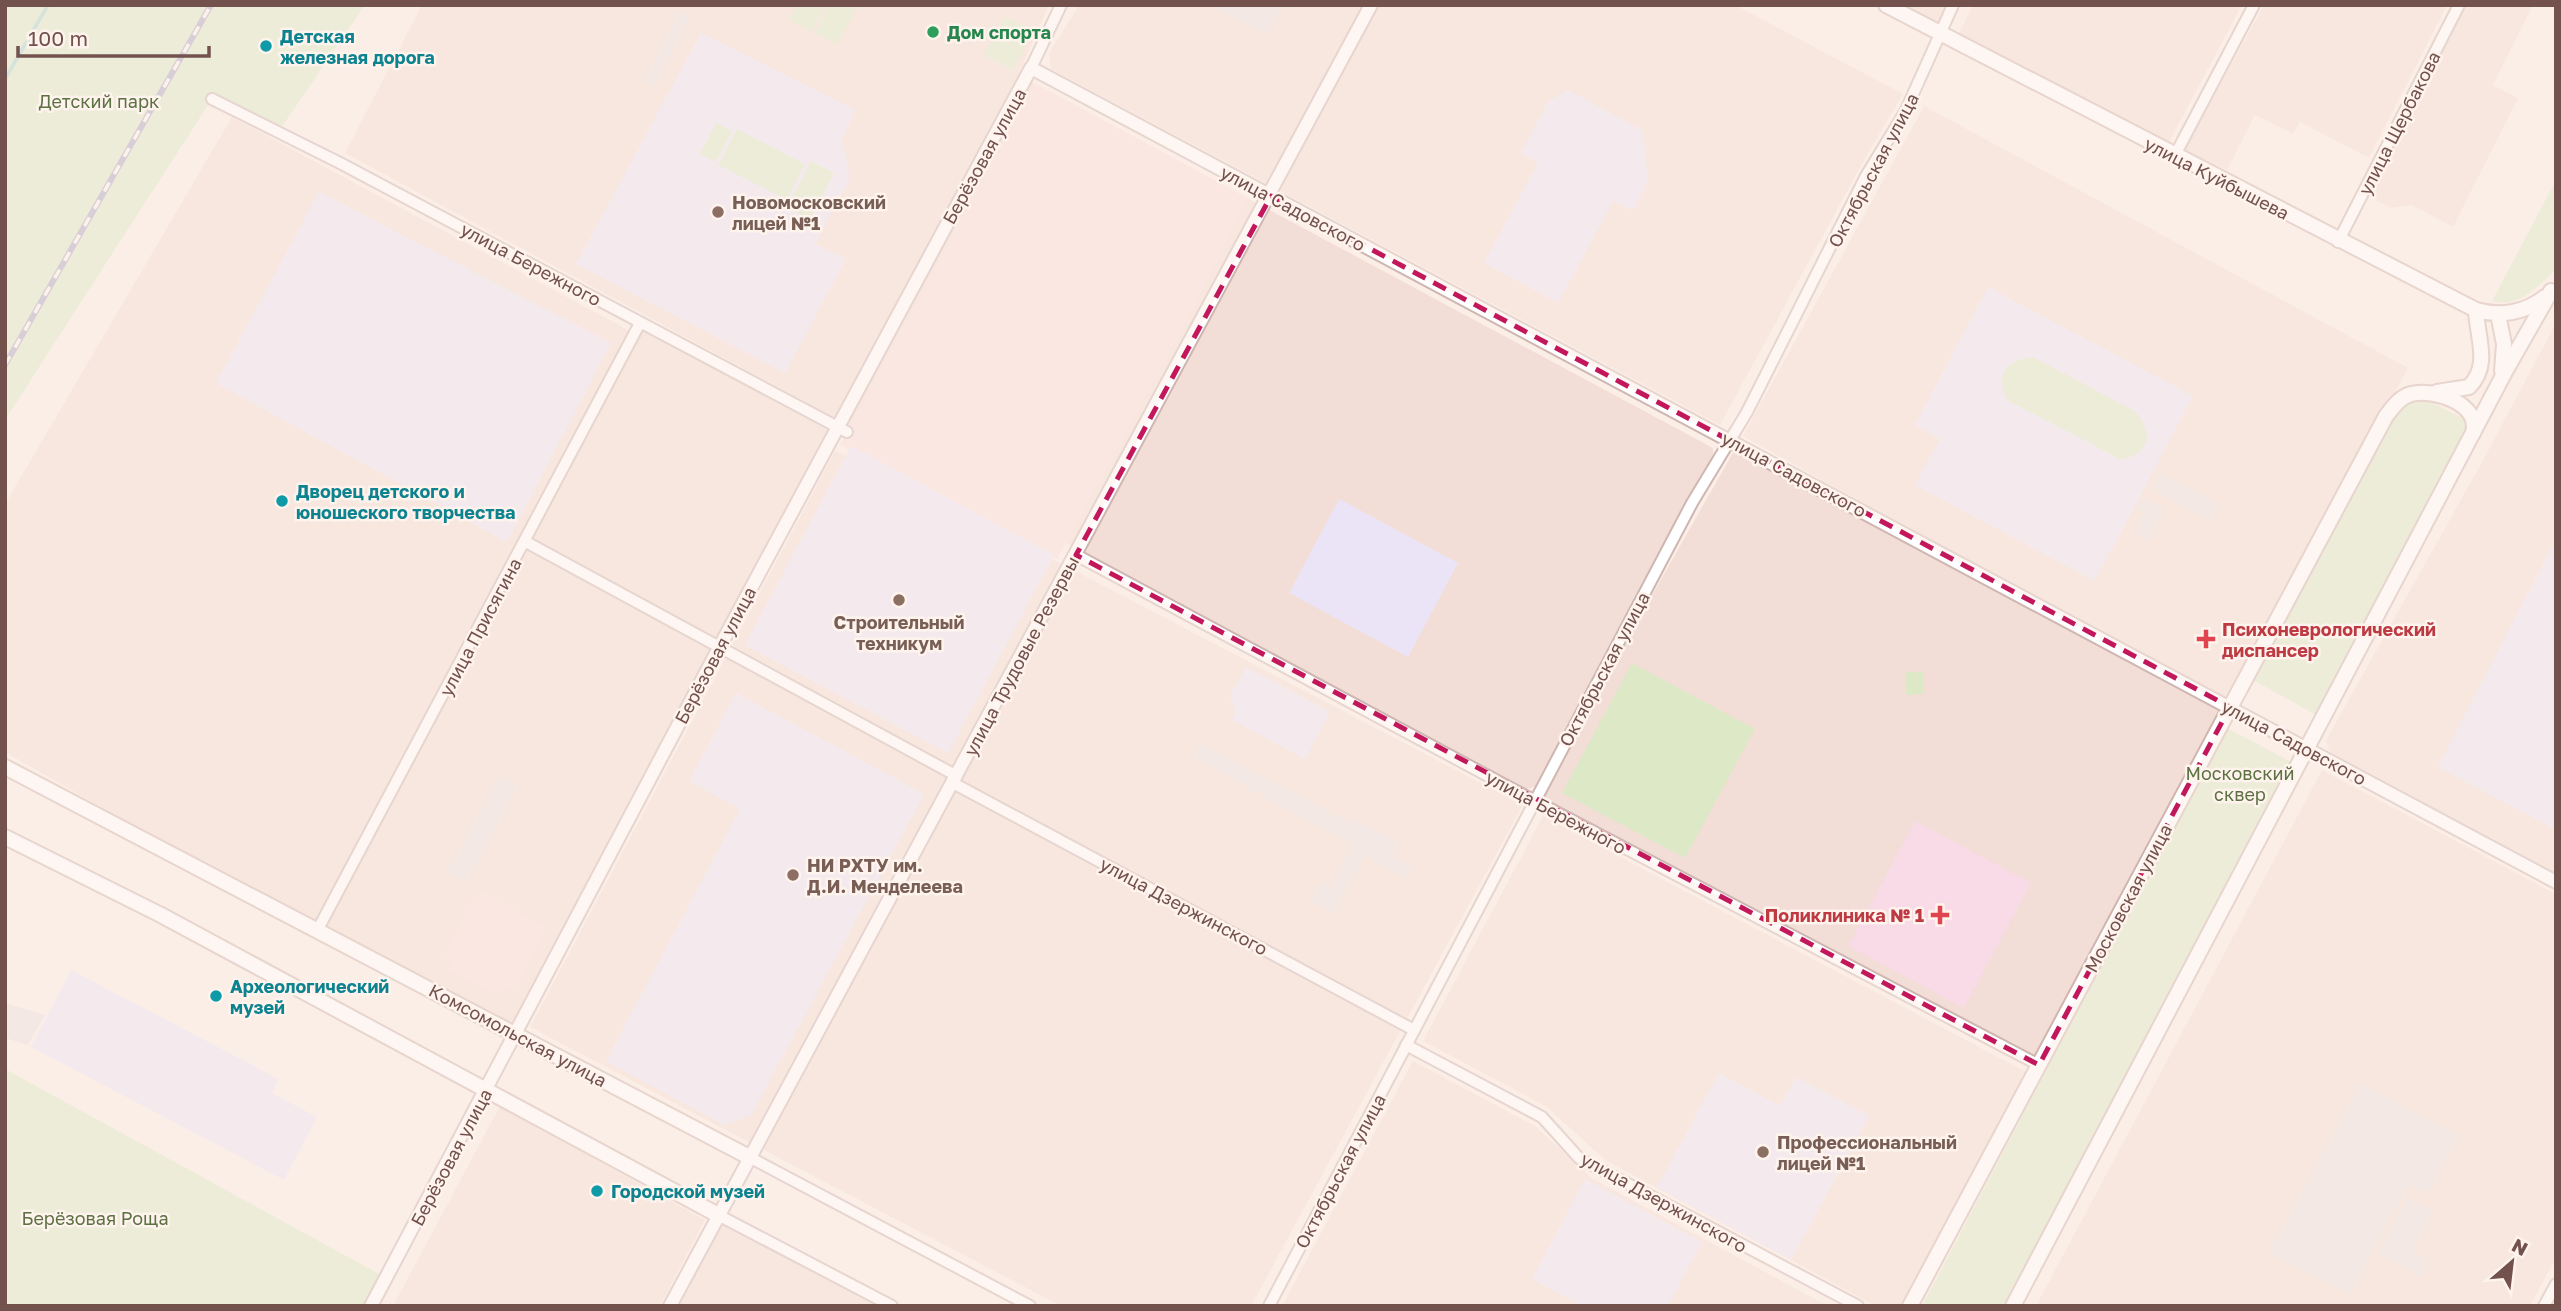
<svg xmlns="http://www.w3.org/2000/svg" width="2561" height="1311" font-family="'Golos Text',sans-serif">
  <style>
    .residential { fill: #f2ded6 }
    .commercial { fill: #fadddc }
    .industrial { fill: #e9e0dd }
    .education { fill: #ebe4f7 }
    .medical { fill: #f8dbe6 }
    .green { fill: #dce8c6 }
    .lines { fill: none; stroke-linecap: round; stroke-linejoin: round }
    .stream { stroke: #a4d4cf; stroke-width: 3.5 }
    .minor-casing { stroke: #ceb6b1; stroke-width: 14 }
    .tertiary-casing { stroke: #ceb6b1; stroke-width: 16 }
    .secondary-casing { stroke: #d0b5ae; stroke-width: 18 }
    .minor { stroke: #fff; stroke-width: 10 }
    .tertiary { stroke: #fff; stroke-width: 12 }
    .secondary { stroke: #fff; stroke-width: 14 }
    .rail-casing { stroke: #aea6c4; stroke-width: 6 }
    .rail { stroke: #fef3ed; stroke-width: 3.5; stroke-dasharray: 10; stroke-linecap: butt }
    .marked { fill: none; stroke: #c2185b; stroke-width: 5; stroke-dasharray: 14 9; stroke-linejoin: round }
    .leisure-dot { fill: #2e9e5b; stroke: #fef3ed; stroke-width: 2.5 }
    .culture-dot { fill: #0f9aa8; stroke: #fef3ed; stroke-width: 2.5 }
    .education-dot { fill: #8d6e63; stroke: #fef3ed; stroke-width: 2.5 }
    .health-dot { fill: #e0444e; stroke: #fef3ed; stroke-width: 2.5 }
    .labels { text-anchor: middle; dominant-baseline: central; stroke-width: 5; stroke-linejoin: round; paint-order: stroke }
    .leisure-label { font-size: 18px; font-weight: bold; fill: #27864d; stroke: #fef3ed; text-anchor: start }
    .culture-label { font-size: 18px; font-weight: bold; fill: #0d838f; stroke: #fef3ed; text-anchor: start }
    .park-label { font-size: 18px; fill: #5d7243; stroke: #fef3ed }
    .street-label { font-size: 18px; fill: #73514d; stroke: #fef3ed }
    .education-label { font-size: 18px; font-weight: bold; fill: #785e54; stroke: #fef3ed; text-anchor: start }
    .health-label { font-size: 18px; font-weight: bold; fill: #be3a42; stroke: #fef3ed; text-anchor: start }
  </style>
  <rect width="100%" height="100%" fill="#fbeee7"/>
  <g class="residential">
    <polygon points="422,5 1049,5 1018,75 1713,448 1713,456 1536,786 1524,790 345,153"/>
    <polygon points="1072,5 1735,5 1903,94 1863,162 1720,425 1051,69 1049,53 1077,9"/>
    <polygon points="1905,5 1948,5 1939,23"/>
    <polygon points="1973,5 2242,5 2169,142 1959,33"/>
    <polygon points="2264,5 2447,5 2369,158 2300,122 2293,134 2255,115 2227,170 2184,150"/>
    <polygon points="2464,5 2533,5 2493,85 2518,98 2453,227 2412,205 2391,208 2367,195"/>
    <polygon points="1924,106 2408,368 2039,1065 1535,801 1734,451 2200,692 1743,436"/>
    <polygon points="232,117 632,332 641,331 831,431 516,1033 317,931 5,752 5,504"/>
    <polygon points="2556,323 2556,876 2331,756 2326,740 2481,464"/>
    <polygon points="835,451 878,468 1523,805 1251,1306 1061,1306 530,1027"/>
    <polygon points="2322,770 2556,894 2556,1258 2530,1306 2036,1306"/>
    <polygon points="1543,816 2030,1074 1906,1306 1876,1306 1605,1160 1547,1107 1423,1041"/>
    <polygon points="1413,1061 1535,1126 1593,1179 1828,1306 1282,1306"/>
    <polygon points="500,1106 705,1220 660,1306 393,1306"/>
    <polygon points="720,1216 891,1306 672,1306"/>
  </g>
  <g class="commercial">
    <polygon points="1035,83 1248,198 1192,310 1057,559 840,445"/>
    <polygon points="479,891 547,927 516,987 495,994 448,970 452,960 444,956"/>
  </g>
  <g class="industrial">
    <polygon points="1209,5 1284,5 1267,36"/>
    <polygon points="679,11 690,17 654,87 643,81"/>
    <polygon points="2159,473 2219,505 2211,520 2151,488"/>
    <polygon points="2141,498 2165,510 2148,541 2134,533 2144,513 2136,509"/>
    <polygon points="1200,743 1349,823 1353,817 1399,842 1392,856 1413,868 1407,879 1365,856 1334,913 1310,900 1320,881 1331,886 1353,844 1192,758"/>
    <polygon points="499,776 518,786 467,882 447,872"/>
    <polygon points="5,1003 45,1015 28,1045 5,1038"/>
    <polygon points="2360,1083 2459,1136 2428,1194 2409,1185 2350,1295 2269,1252"/>
    <polygon points="2406,1198 2433,1212 2412,1251 2429,1261 2421,1277 2377,1254"/>
  </g>
  <g class="education">
    <polygon points="701,33 855,110 841,142 848,161 849,180 815,244 846,259 785,373 576,264"/>
    <polygon points="1568,90 1643,131 1648,181 1633,211 1613,201 1558,303 1484,263 1538,163 1521,153 1548,102"/>
    <polygon points="319,192 611,343 507,542 216,383"/>
    <polygon points="1988,287 2193,396 2095,581 1915,485 1940,439 1915,425"/>
    <polygon points="851,446 1054,555 948,753 745,645"/>
    <polygon points="1339,499 1458,563 1408,657 1289,593"/>
    <polygon points="2556,539 2556,823 2553,828 2438,767"/>
    <polygon points="1246,667 1330,712 1305,759 1232,720 1236,713 1230,696"/>
    <polygon points="736,693 924,794 751,1115 724,1125 606,1061 740,809 689,781"/>
    <polygon points="71,970 279,1079 272,1093 317,1117 284,1180 31,1047"/>
    <polygon points="1719,1073 1780,1106 1796,1077 1869,1116 1791,1260 1657,1187"/>
    <polygon points="1585,1179 1702,1242 1668,1306 1582,1306 1532,1279"/>
  </g>
  <polygon class="medical" points="1915,821 2031,883 1964,1008 1848,946"/>
  <g class="green">
    <polygon points="5,5 365,5 277,134 212,99 5,420"/>
    <polygon points="797,5 826,5 812,32 789,20"/>
    <polygon points="829,5 858,5 837,45 815,33"/>
    <polygon points="1005,16 1034,31 1013,70 984,55"/>
    <polygon points="716,123 732,131 716,162 700,154"/>
    <polygon points="737,129 805,164 787,200 718,165"/>
    <polygon points="811,161 834,173 810,220 787,208"/>
    <path d="M2556,180V269C2539,286 2518,309 2492,301Z"/>
    <path d="M2033,357L2135,411C2153,433 2152,452 2122,460L2007,400C1995,374 2006,360 2033,357Z"/>
    <polygon points="2423,398 2466,420 2465,432 2316,715 2253,680 2399,408"/>
    <polygon points="1632,663 1755,729 1685,858 1562,793"/>
    <polygon points="1905,672 1923,672 1924,694 1906,695"/>
    <polygon points="2227,728 2293,763 2003,1306 1922,1306"/>
    <polygon points="5,1069 381,1275 364,1306 5,1306"/>
  </g>
  <g class="lines">
    <polyline class="stream" points="5,79 48,5"/>
    <g class="minor-casing">
      <g id="minor">
        <polyline points="1031,68 1061,5"/>
        <polyline points="212,99 340,163 847,432"/>
        <polyline points="2174,157 2254,5"/>
        <polyline points="2338,242 2459,5"/>
        <polyline points="526,542 957,776"/>
        <polyline points="1076,555 1516,791 2039,1065"/>
        <polyline points="953,783 1414,1030"/>
        <polyline points="317,931 640,323"/>
        <polyline points="1406,1045 1542,1117 1579,1158 1858,1306"/>
        <polyline points="751,1158 1030,1306"/>
        <polyline points="720,1216 892,1306"/>
        <polyline points="1269,1306 1692,503 1747,412 1866,176 1905,112 1953,5"/>
        <polyline points="2544,1306 2556,1284"/>
      </g>
    </g>
    <g class="tertiary-casing">
      <g id="tertiary">
        <polyline points="371,1306 720,646 1031,68 2556,882"/>
        <polyline points="670,1306 1371,5"/>
      </g>
    </g>
    <g class="secondary-casing">
      <g id="secondary">
        <path d="M1886,5L2476,310C2500,317 2525,313 2545,297"/>
        <polyline points="2498,314 2504,344 2502,371"/>
        <path d="M2437,392L2469,387C2491,365 2477,338 2476,310"/>
        <polyline points="5,767 751,1158"/>
        <polyline points="5,837 161,915 720,1216"/>
        <path d="M1910,1306L2386,416C2393,407 2400,397 2411,394C2434,388 2481,404 2473,433"/>
        <polyline points="2013,1306 2506,370 2551,291"/>
      </g>
    </g>
    <use href="#minor" class="minor"/>
    <use href="#tertiary" class="tertiary"/>
    <use href="#secondary" class="secondary"/>
    <g class="rail-casing">
      <polyline id="rail" points="5,365 211,5"/>
    </g>
    <use href="#rail" class="rail"/>
  </g>
  <path d="M0 0H2561V1311H0ZM1271,196L2230,707L2039,1065L1076,555Z" fill="#fbeee7" fill-opacity=".55" fill-rule="evenodd"/>
  <path class="marked" d="M1271,196L2230,707L2039,1065L1076,555Z"/>
  <circle class="leisure-dot" cx="933" cy="32" r="7"/>
  <g class="culture-dot">
    <circle cx="266" cy="46" r="7"/>
    <circle cx="282" cy="501" r="7"/>
    <circle cx="216" cy="996" r="7"/>
    <circle cx="597" cy="1191" r="7"/>
  </g>
  <g class="education-dot">
    <circle cx="718" cy="212" r="7"/>
    <circle cx="899" cy="600" r="7"/>
    <circle cx="793" cy="875" r="7"/>
    <circle cx="1763" cy="1152" r="7"/>
  </g>
  <g class="health-dot">
    <path d="M2202.5 628.5h7v7h7v7h-7v7h-7v-7h-7v-7h7z"/>
    <path d="M1936.5 904.5h7v7h7v7h-7v7h-7v-7h-7v-7h7z"/>
  </g>
  <g class="labels">
    <g class="leisure-label">
      <text x="947" y="32">Дом спорта</text>
    </g>
    <g class="culture-label">
      <text x="280" y="36">Детская<tspan x="280" dy="21">железная дорога</tspan></text>
      <text x="296" y="491">Дворец детского и<tspan x="296" dy="21">юношеского творчества</tspan></text>
      <text x="230" y="986">Археологический<tspan x="230" dy="21">музей</tspan></text>
      <text x="611" y="1191">Городской музей</text>
    </g>
    <g class="park-label">
      <text x="99" y="101">Детский парк</text>
      <text x="2240" y="773">Московский<tspan x="2240" dy="21">сквер</tspan></text>
      <text x="95" y="1218">Берёзовая Роща</text>
    </g>
    <g class="street-label">
      <text transform="translate(2399 123) rotate(-63)">улица Щербакова</text>
      <text transform="translate(984 156) rotate(-61)">Берёзовая улица</text>
      <text transform="translate(1873 170) rotate(-62)">Октябрьская улица</text>
      <text transform="translate(2217 178) rotate(27)">улица Куйбышева</text>
      <text transform="translate(1293 208) rotate(28)">улица Садовского</text>
      <text transform="translate(531 264) rotate(28)">улица Бережного</text>
      <text transform="translate(1794 474) rotate(28)">улица Садовского</text>
      <text transform="translate(480 627) rotate(-62)">улица Присягина</text>
      <text transform="translate(715 655) rotate(-62)">Берёзовая улица</text>
      <text transform="translate(1021 656) rotate(-62)">улица Трудовые Резервы</text>
      <text transform="translate(1604 669) rotate(-62)">Октябрьская улица</text>
      <text transform="translate(2294 742) rotate(28)">улица Садовского</text>
      <text transform="translate(1556 812) rotate(28)">улица Бережного</text>
      <text transform="translate(2128 898) rotate(-62)">Московская улица</text>
      <text transform="translate(1184 906) rotate(28)">улица Дзержинского</text>
      <text transform="translate(518 1035) rotate(28)">Комсомольская улица</text>
      <text transform="translate(451 1157) rotate(-62)">Берёзовая улица</text>
      <text transform="translate(1340 1171) rotate(-62)">Октябрьская улица</text>
      <text transform="translate(1664 1202) rotate(29)">улица Дзержинского</text>
    </g>
    <g class="education-label">
      <text x="732" y="202">Новомосковский<tspan x="732" dy="21">лицей №1</tspan></text>
      <text x="899" y="622" text-anchor="middle">Строительный<tspan x="899" dy="21">техникум</tspan></text>
      <text x="807" y="865">НИ РХТУ им.<tspan x="807" dy="21">Д.И. Менделеева</tspan></text>
      <text x="1777" y="1142">Профессиональный<tspan x="1777" dy="21">лицей №1</tspan></text>
    </g>
    <g class="health-label">
      <text x="2222" y="629">Психоневрологический<tspan x="2222" dy="21">диспансер</tspan></text>
      <text x="1924" y="915" text-anchor="end">Поликлиника № 1</text>
    </g>
  </g>
  <rect width="2561" height="1311" fill="none" stroke="#73514d" stroke-width="14"/>
  <g transform="translate(2512 1262) rotate(28)" stroke="#fef3ed" stroke-width="5" paint-order="stroke">
  <path d="M0-5L12 26L0 18L-12 26Z" fill="#73514d"/>
  <text y="-10" font-size="19" font-weight="bold" text-anchor="middle" fill="#73514d">N</text>
  </g>
  <path d="M18 46v10h191v-10" fill="none" stroke="#73514d" stroke-width="3.5"/>
  <text x="28" y="46" font-size="21" fill="#73514d" stroke="#fef3ed" stroke-width="5" paint-order="stroke">100 m</text>
</svg>
